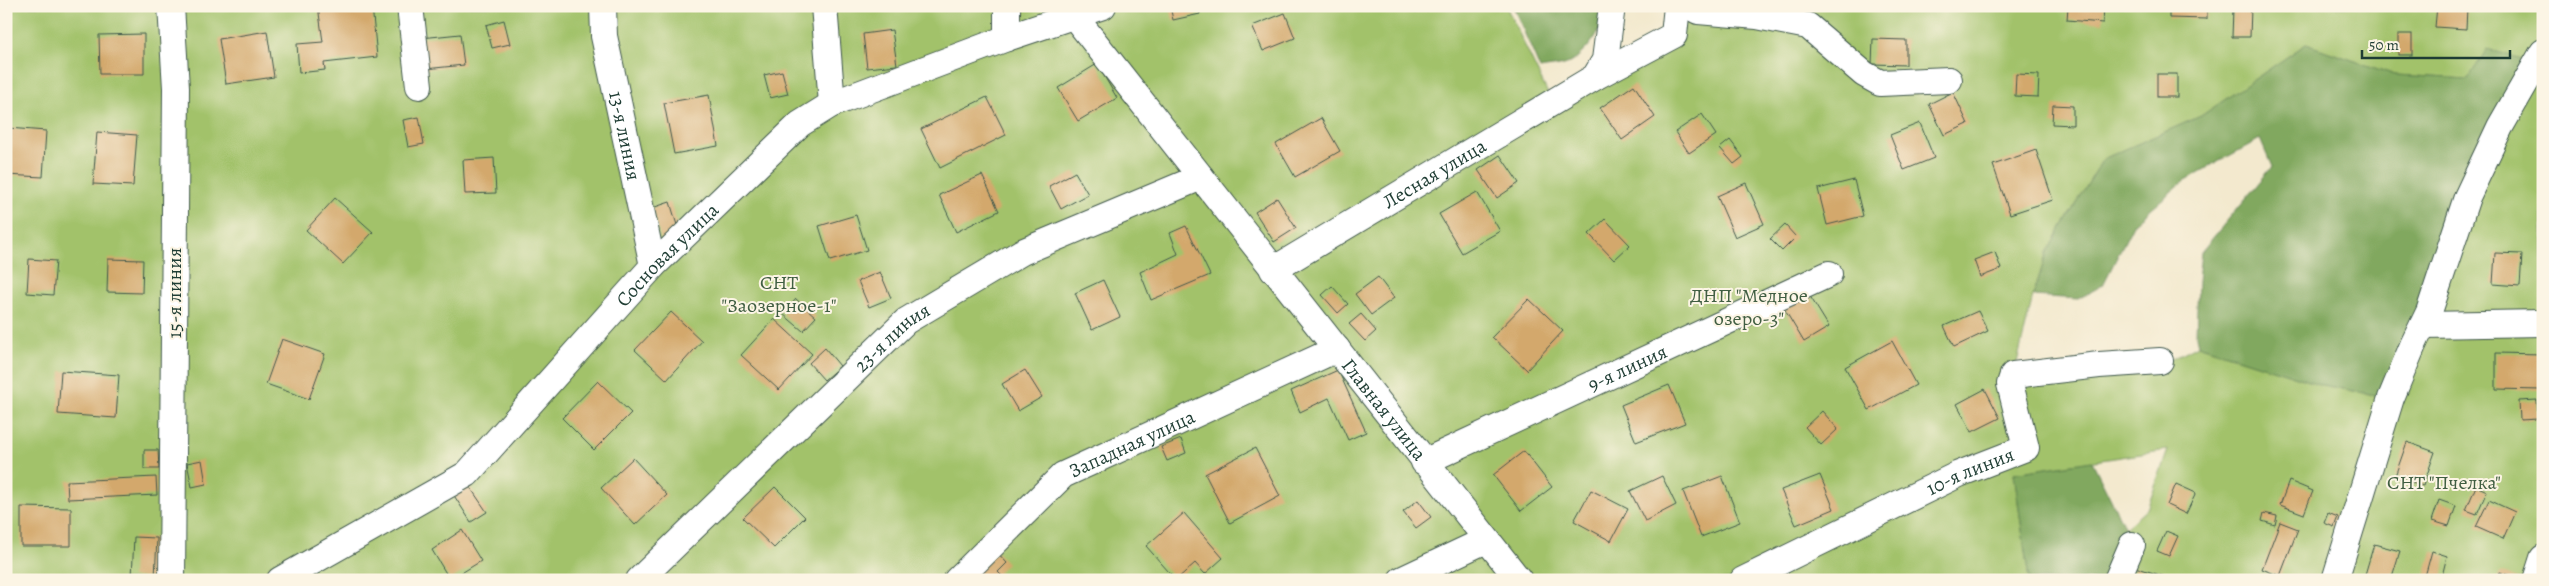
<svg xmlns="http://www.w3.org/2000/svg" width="2549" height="586" font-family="Alegreya,serif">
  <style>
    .green { fill: #a2c26a; stroke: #60804f; fill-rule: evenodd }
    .forest { fill: #81a85e; stroke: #507249 }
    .building { fill: #d3a86c }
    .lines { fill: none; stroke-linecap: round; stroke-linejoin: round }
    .minor-casing { stroke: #3f574b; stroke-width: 28 }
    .minor { stroke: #fff; stroke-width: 26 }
    .labels { text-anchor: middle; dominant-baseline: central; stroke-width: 4; stroke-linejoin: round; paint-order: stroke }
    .street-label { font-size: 20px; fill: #1f3d34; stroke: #fcf5e5 }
    .park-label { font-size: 20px; fill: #405e42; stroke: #fcf5e5 }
  </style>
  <rect width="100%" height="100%" fill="#fcf5e5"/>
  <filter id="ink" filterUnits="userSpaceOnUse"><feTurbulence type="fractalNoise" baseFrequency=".02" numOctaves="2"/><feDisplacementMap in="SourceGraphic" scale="10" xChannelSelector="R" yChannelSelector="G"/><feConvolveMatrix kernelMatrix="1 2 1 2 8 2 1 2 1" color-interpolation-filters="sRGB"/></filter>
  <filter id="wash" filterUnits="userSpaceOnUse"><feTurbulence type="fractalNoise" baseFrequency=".0096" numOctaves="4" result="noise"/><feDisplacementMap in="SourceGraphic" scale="20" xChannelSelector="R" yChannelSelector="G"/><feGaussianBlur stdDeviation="1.12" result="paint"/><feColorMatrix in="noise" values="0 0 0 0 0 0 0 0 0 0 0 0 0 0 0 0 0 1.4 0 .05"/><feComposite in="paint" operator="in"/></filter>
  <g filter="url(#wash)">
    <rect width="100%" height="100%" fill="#f3e9ce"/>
    <path class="green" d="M6,6H1506L1552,102L1651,50L1677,6H2543V580H2105L2125,528L2147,509L2168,450L2014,473L2029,580H6ZM2306,44L2395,75L2468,79L2391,398L2322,385L2198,345L2168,361L2014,375L2033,296L2047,252L2103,159L2201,116Z"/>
    <g class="forest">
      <path d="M1513,6H1607C1607,25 1587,52 1571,62C1563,67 1549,67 1540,69Z"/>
      <polygon points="2306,44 2395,75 2468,79 2487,49 2536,63 2391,398 2322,385 2198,345 2196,336 2198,281 2201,252 2272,167 2260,139 2185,180 2134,223 2103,285 2078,299 2033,296 2047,252 2103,159 2201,116"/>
      <polygon points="2092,461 2125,528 2105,580 2029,580 2014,473"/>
    </g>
    <g id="blocks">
      <g class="building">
        <polygon points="318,6 372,6 377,57 324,63 325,70 299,73 297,44 323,42"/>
        <polygon points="1170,6 1198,6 1200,14 1173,20"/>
        <polygon points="1414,6 1430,6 1430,7 1416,12"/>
        <polygon points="2068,6 2104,6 2103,23 2067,20"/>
        <polygon points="2169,6 2207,6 2207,19 2169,18"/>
        <polygon points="2437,6 2467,7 2466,29 2435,27"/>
        <polygon points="2233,8 2251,8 2250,37 2232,37"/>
        <polygon points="1285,13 1295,38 1263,51 1252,26"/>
        <polygon points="504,20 510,44 492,48 486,25"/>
        <polygon points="892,30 897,65 867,68 863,34"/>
        <polygon points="267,31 274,77 226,84 219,39"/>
        <polygon points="144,34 144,74 100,74 99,35"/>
        <polygon points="460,34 464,65 425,69 421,38"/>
        <rect x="2398" y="34" width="14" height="21"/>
        <polygon points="1873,39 1906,40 1906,65 1872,64"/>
        <polygon points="1097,64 1117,98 1078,121 1058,88"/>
        <polygon points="782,71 788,94 770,98 764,75"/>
        <polygon points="2016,74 2039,75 2038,97 2015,96"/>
        <rect x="2157" y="74" width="20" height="23"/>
        <rect x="6" y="80" width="4" height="30"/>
        <polygon points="1634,85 1655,117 1622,140 1600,108"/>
        <polygon points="1953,92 1968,124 1944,135 1929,104"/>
        <polygon points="709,95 718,146 674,154 664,103"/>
        <polygon points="987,97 1006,135 940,168 921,129"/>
        <polygon points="2053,105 2073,106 2073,125 2052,124"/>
        <polygon points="1702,114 1716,135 1689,153 1675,132"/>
        <polygon points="419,117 424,144 408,147 403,120"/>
        <polygon points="1321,118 1340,151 1295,177 1276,144"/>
        <polygon points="1920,123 1934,158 1904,170 1890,135"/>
        <polygon points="8,128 46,131 43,177 6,175"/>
        <polygon points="97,132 137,135 133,186 93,184"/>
        <polygon points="1730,140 1743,157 1734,164 1720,148"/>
        <polygon points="2036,150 2053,200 2010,214 1993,165"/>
        <polygon points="1500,155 1519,183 1497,198 1478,170"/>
        <polygon points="494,158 496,193 465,194 463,160"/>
        <polygon points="1075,172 1088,194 1061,209 1049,186"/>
        <polygon points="982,175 999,211 956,232 939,195"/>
        <polygon points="1854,180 1863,216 1827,225 1818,189"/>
        <polygon points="1746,183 1764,224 1735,237 1717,196"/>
        <polygon points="1477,192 1500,231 1462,253 1439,214"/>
        <polygon points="335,198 373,232 343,264 306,230"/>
        <polygon points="1277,198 1296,228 1274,242 1255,212"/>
        <polygon points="670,202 680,235 661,240 652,208"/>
        <polygon points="856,215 867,250 830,261 819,226"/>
        <polygon points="1605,219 1630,245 1614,260 1589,234"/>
        <polygon points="1785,225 1796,237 1782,251 1770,239"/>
        <polygon points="1186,226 1210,275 1151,300 1140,272 1178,254 1170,233"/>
        <polygon points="1995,252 2001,269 1980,277 1974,260"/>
        <polygon points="2495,253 2522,254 2520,286 2493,284"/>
        <polygon points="29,259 56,261 53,295 27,293"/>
        <polygon points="108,259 143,260 142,293 107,292"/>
        <polygon points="880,272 891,298 869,307 858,281"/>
        <polygon points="1378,277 1394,298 1371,315 1355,294"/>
        <polygon points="1103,280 1120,317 1092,330 1075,293"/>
        <polygon points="1332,286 1348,304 1338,313 1322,295"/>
        <polygon points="1808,293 1829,327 1804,342 1783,307"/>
        <polygon points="796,299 816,317 803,331 783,314"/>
        <polygon points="1529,299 1563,331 1527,370 1492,337"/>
        <polygon points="1978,311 1988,331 1954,347 1944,326"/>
        <polygon points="671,312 702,341 667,380 635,350"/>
        <polygon points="1361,314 1376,331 1365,341 1349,324"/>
        <polygon points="774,319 812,354 779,390 741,355"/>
        <polygon points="282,339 325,354 309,399 266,384"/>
        <polygon points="1892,341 1916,385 1869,410 1845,367"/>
        <polygon points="825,348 840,366 824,380 809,363"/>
        <polygon points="2496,353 2542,354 2541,390 2496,389"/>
        <polygon points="1025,370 1042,397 1018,411 1002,384"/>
        <polygon points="1338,370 1366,432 1348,440 1329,398 1300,412 1291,391"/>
        <polygon points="61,371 119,375 116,418 58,414"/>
        <polygon points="598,381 631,413 594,450 562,418"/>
        <polygon points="1669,385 1685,423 1636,442 1621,405"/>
        <polygon points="1985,389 2000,418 1972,432 1957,404"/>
        <polygon points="2537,400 2538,419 2520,420 2519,401"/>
        <polygon points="1822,411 1838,429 1821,445 1805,427"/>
        <polygon points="1181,439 1186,453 1167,461 1161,447"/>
        <polygon points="2407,442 2435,452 2423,486 2395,476"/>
        <polygon points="1255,448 1280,496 1230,523 1205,474"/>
        <polygon points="144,450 158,450 159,469 144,469"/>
        <polygon points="1524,451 1552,487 1521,511 1493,475"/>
        <polygon points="633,458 667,495 635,525 601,488"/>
        <polygon points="202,460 206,484 192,487 187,463"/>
        <polygon points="1820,475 1834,509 1796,525 1781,490"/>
        <polygon points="1662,476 1676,505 1645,521 1630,491"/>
        <polygon points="1722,476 1740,522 1701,537 1683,491"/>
        <polygon points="156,477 157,495 68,499 67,481"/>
        <polygon points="2289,481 2313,491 2304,514 2280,505"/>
        <polygon points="468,484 487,512 471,522 453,494"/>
        <polygon points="2176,484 2196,493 2186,514 2167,505"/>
        <polygon points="2476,486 2487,491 2477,514 2466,510"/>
        <polygon points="775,487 805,517 774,548 743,518"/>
        <polygon points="1591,490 1628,509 1611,541 1574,521"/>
        <polygon points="1418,500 1431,517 1416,528 1403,512"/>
        <polygon points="2439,500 2456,506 2449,526 2432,521"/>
        <polygon points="2489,500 2515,512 2503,539 2476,527"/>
        <polygon points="21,507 71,508 71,546 21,546"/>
        <polygon points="1184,513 1223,558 1205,574 1195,563 1176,580 1146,546"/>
        <polygon points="2264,513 2277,516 2275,525 2262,521"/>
        <polygon points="2328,513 2338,517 2334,527 2324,523"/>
        <polygon points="2280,522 2298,529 2280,576 2262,569"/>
        <polygon points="462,530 481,561 450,580 432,550"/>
        <polygon points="2166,531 2178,536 2169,556 2157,551"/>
        <polygon points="134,537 157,538 155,578 132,577"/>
        <polygon points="2374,544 2400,551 2391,580 2364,578"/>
        <polygon points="996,551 1007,563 998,572 1006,580 981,580 975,573"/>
        <polygon points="2432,551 2447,556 2441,580 2424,580"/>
        <polygon points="2135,567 2166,577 2165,580 2144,580 2132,576"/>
        <polygon points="2500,572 2520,580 2497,580"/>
      </g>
    </g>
  </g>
  <g filter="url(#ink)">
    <use href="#blocks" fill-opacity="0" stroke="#3f574b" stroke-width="1"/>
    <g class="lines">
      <g class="minor-casing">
        <g id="minor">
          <polyline points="171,6 176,88 172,580"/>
          <polyline points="410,6 419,86"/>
          <path id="s1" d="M603,6L604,36L653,266"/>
          <polyline points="824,6 832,104"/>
          <polyline points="1007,6 1007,38"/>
          <polyline points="1689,6 1698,11 1757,16 1808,26 1864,74 1880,83 1949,80"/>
          <path id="s2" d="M1074,16L1519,580"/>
          <polyline points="1595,77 1674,35 1677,6"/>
          <path id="s3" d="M1273,270L1595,77L1605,60L1612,6"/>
          <polyline points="2423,325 2543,323"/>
          <path id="s4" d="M1424,462L1829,274"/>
          <path id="s5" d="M280,580L467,474L653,266L800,124L832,104L1007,38L1103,6"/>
          <path id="s6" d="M639,580L906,321L1022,252L1201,177"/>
          <path id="s7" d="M957,580L1063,475L1337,349"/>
          <polyline points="1401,580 1486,540"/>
          <path id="s8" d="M1743,580L1959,474L2026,448L2010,384L2013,375L2099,365L2160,361"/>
          <polyline points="2117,580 2132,545"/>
          <polyline points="2335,580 2391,398 2413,345 2429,312 2467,197 2500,127 2543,52"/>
          <polyline points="2536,580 2543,558"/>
        </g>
      </g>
      <use href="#minor" class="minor"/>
    </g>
  </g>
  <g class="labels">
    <g class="street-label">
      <text stroke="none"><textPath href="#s1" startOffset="132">13-я линия</textPath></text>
      <text stroke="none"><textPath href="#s3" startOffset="188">Лесная улица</textPath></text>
      <text stroke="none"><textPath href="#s5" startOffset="512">Сосновая улица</textPath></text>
      <text transform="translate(174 293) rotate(-90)">15-я линия</text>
      <text stroke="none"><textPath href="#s6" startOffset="351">23-я линия</textPath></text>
      <text stroke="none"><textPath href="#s4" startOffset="224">9-я линия</textPath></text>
      <text stroke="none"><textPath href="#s2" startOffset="501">Главная улица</textPath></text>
      <text stroke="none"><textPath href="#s7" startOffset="225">Западная улица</textPath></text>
      <text stroke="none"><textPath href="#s8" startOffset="252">10-я линия</textPath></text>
    </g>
    <g class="park-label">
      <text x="779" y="282">СНТ<tspan x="779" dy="23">"Заозерное-1"</tspan></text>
      <text x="1749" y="295">ДНП "Медное<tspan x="1749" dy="23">озеро-3"</tspan></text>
      <text x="2444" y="482">СНТ "Пчелка"</text>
    </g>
  </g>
  <rect width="2549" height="586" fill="none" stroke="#fcf5e5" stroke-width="25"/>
  <path d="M2362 50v8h148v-8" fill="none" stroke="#1f3d34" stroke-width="2.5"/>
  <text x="2369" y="50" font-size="15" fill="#1f3d34" stroke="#fcf5e5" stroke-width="4" paint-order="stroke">50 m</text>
</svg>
